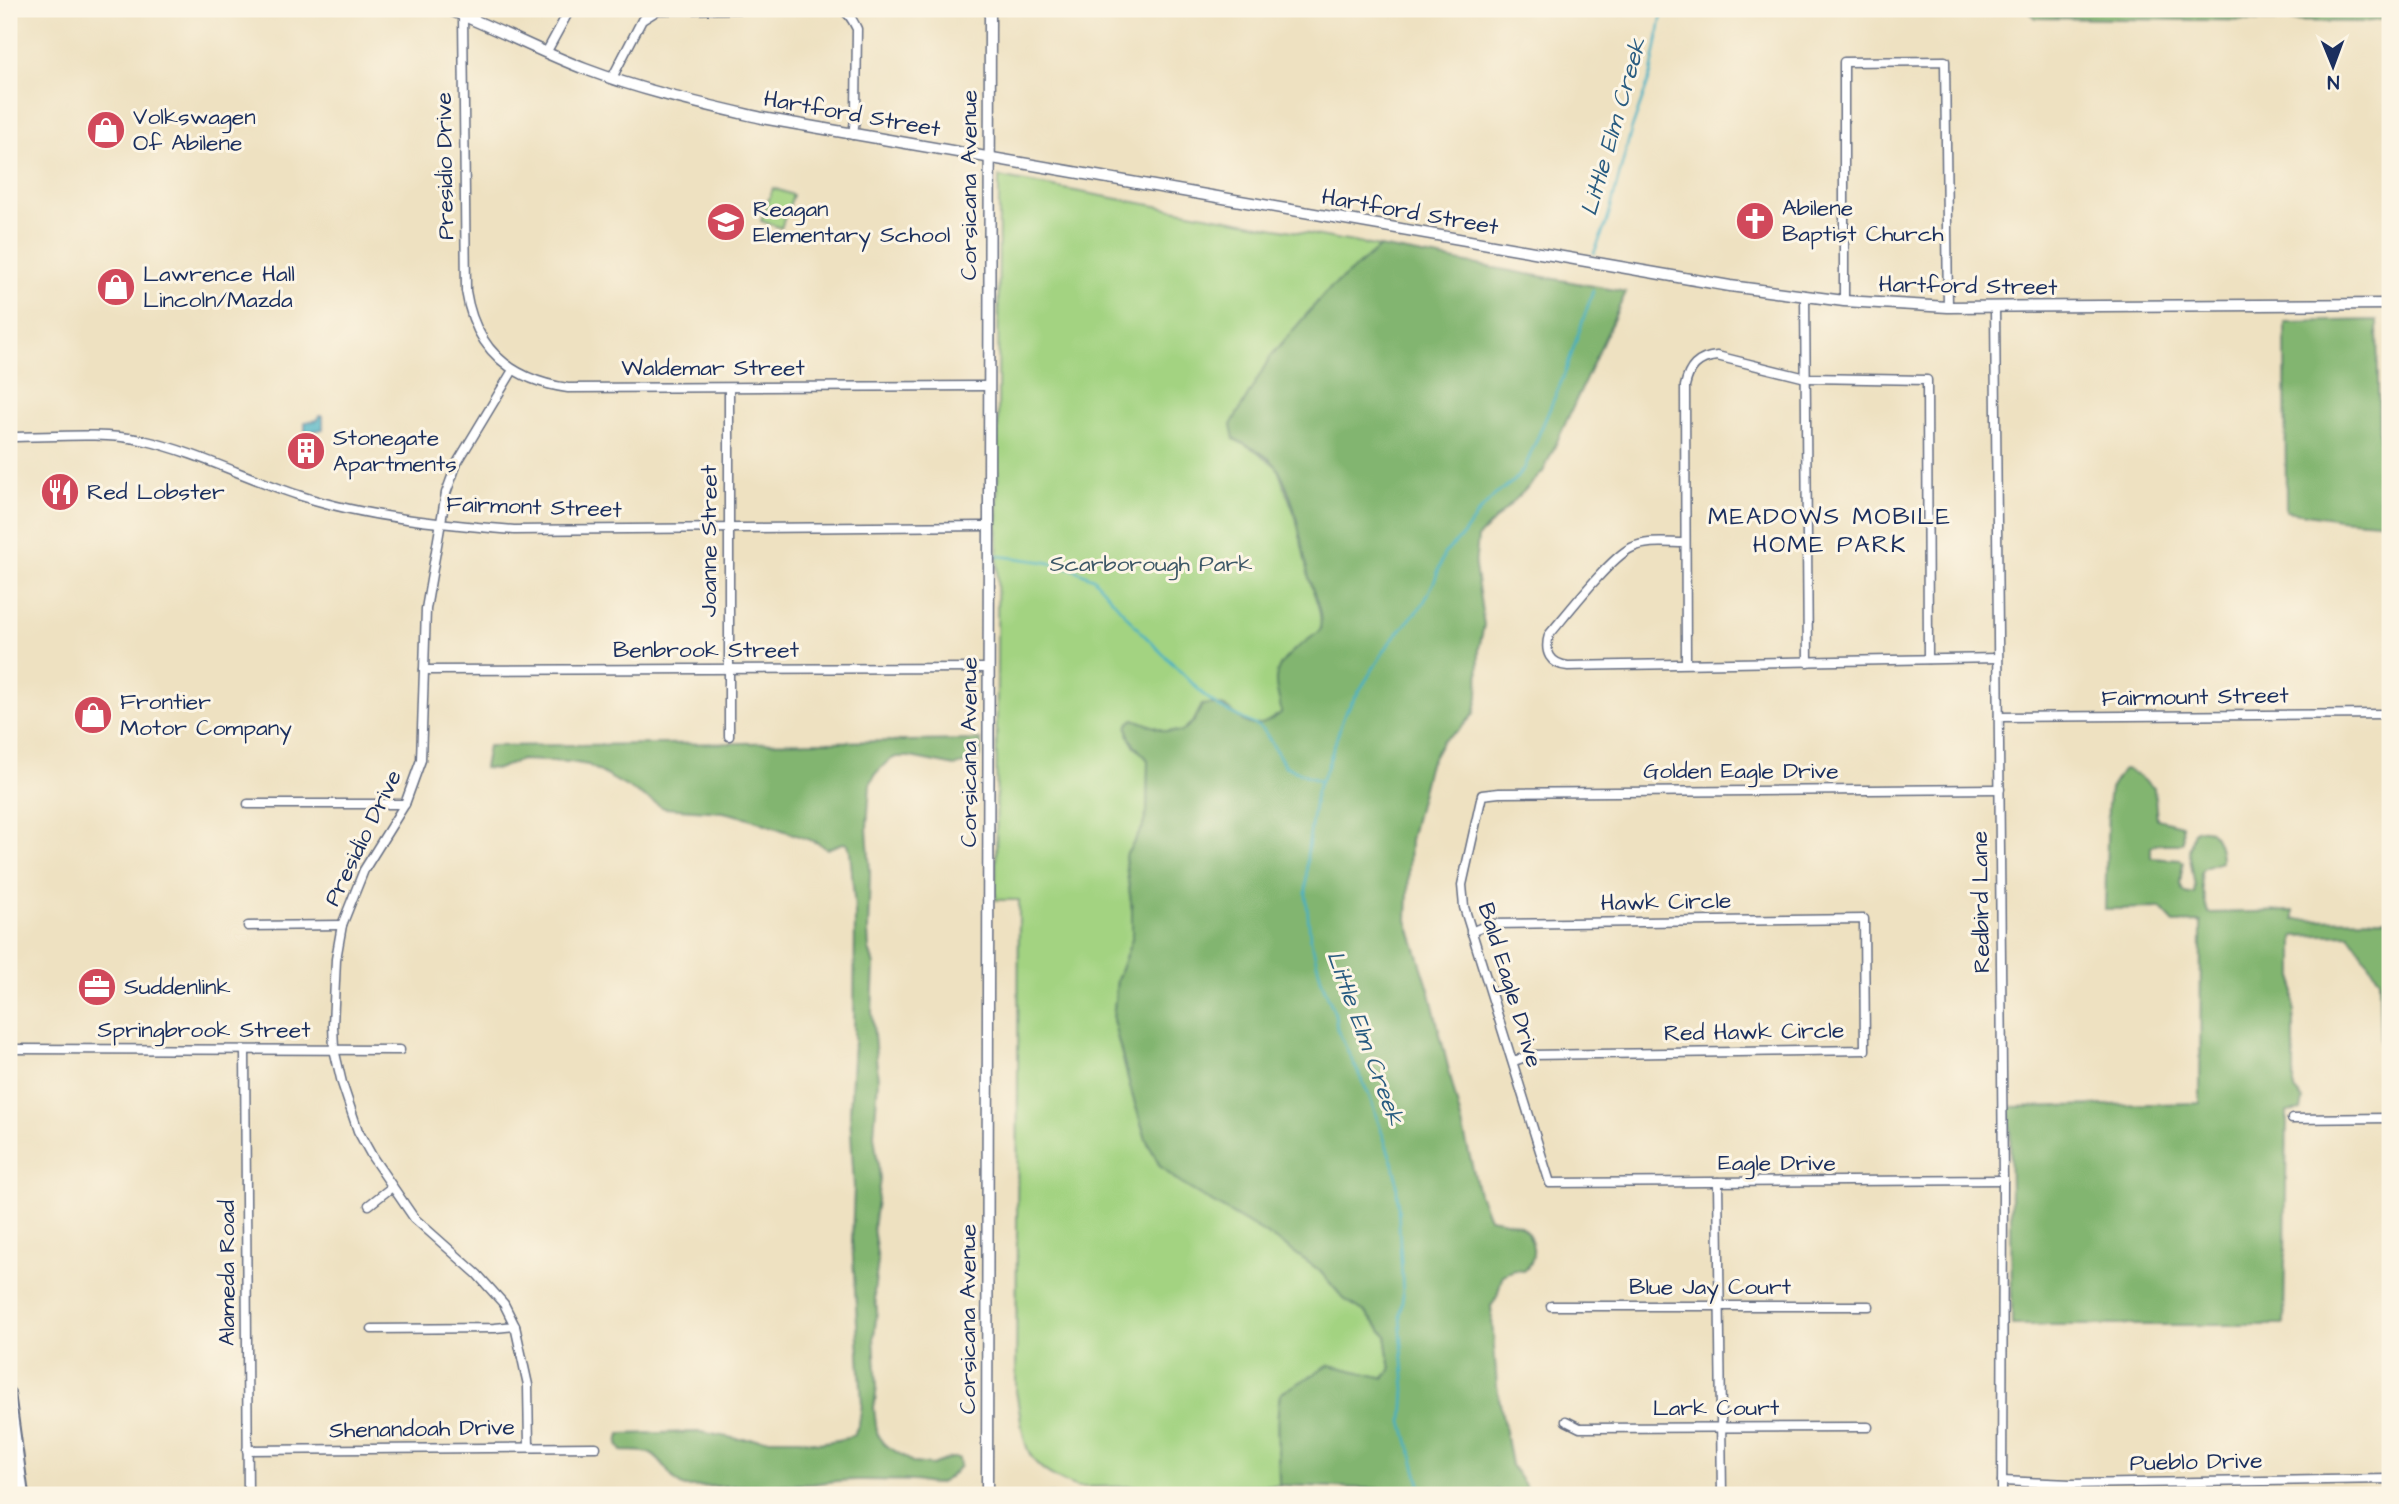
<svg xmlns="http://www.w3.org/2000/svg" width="2399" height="1504" font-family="'Architects Daughter',sans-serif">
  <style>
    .green { fill: #a3d381; stroke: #5f8170; stroke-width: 2 }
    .forest { fill: #82b56f; stroke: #4e7266; stroke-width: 2 }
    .water { fill: #44b0c3; stroke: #307090; stroke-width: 2 }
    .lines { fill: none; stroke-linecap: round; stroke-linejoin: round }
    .stream { stroke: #44b0c3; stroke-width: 2.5 }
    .minor-casing { stroke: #656d81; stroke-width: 11 }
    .tertiary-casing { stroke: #656d81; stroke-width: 13 }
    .secondary-casing { stroke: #656d81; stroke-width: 14 }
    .minor { stroke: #fff; stroke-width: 8 }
    .tertiary { stroke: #fff; stroke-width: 10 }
    .secondary { stroke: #fff; stroke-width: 10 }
    .labels { text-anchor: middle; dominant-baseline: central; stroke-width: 6; stroke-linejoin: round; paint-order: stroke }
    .street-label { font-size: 23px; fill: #1b2f5e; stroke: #fcf5e5 }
    .poi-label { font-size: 23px; fill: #1b2f5e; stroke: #fcf5e5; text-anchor: start }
    .park-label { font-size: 23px; fill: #3d5867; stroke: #fcf5e5 }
    .water-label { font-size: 24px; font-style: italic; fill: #295c81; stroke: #fcf5e5 }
    .neighbourhood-label { font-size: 24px; letter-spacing: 2px; fill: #1b2f5e; stroke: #fcf5e5 }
  </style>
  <rect width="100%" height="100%" fill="#fcf5e5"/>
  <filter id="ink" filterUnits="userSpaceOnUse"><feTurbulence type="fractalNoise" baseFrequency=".0143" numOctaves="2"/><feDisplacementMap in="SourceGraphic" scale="14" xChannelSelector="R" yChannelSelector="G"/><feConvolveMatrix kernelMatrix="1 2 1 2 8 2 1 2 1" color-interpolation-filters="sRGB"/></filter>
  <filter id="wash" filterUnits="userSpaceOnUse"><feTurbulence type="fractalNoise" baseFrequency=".00686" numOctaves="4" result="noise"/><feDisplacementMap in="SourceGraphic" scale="28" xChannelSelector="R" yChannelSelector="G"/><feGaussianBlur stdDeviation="1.57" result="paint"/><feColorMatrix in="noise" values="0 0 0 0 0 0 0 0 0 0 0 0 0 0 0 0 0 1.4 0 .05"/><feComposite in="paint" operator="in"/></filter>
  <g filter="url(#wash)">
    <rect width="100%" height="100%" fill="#eee1c1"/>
    <g class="green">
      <path d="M999,177L1380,247L1325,293L1234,439L1254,449L1277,467L1297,520L1309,578L1322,616L1320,630L1308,642L1294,650L1276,679L1281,701V713L1257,728C1233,721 1233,700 1202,706L1194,721L1181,732L1165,731L1128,724C1126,741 1137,747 1148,760L1147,812L1142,829L1125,857L1132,910V939L1117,980L1113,1020L1132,1094L1146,1139L1160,1166L1180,1183L1281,1243L1319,1270L1344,1299L1365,1312L1386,1335L1391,1370L1384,1378L1330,1365L1280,1394C1275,1424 1279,1455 1279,1485L1078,1487C1020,1467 1026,1446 1016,1391L1019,900H996Z"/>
      <polygon points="773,188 793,195 781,228 761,221"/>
    </g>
    <g class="forest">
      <polygon points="2026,9 2390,9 2390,18 2365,22 2036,18"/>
      <path d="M1380,247L1626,292L1543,472L1478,537L1475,567L1484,625L1479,648L1478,697L1474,714L1459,730L1443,740L1428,767L1410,840L1407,920L1430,993L1479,1194L1489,1218C1499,1220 1515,1221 1522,1227C1535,1238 1538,1260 1524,1271L1514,1270L1503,1275C1498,1287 1500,1296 1491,1306L1497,1386L1511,1465L1532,1495H1692H1504L1498,1490L1488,1493L1279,1485C1279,1455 1275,1424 1280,1394L1330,1365L1384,1378L1391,1370L1386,1335L1365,1312L1344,1299L1319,1270L1281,1243L1180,1183L1160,1166L1146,1139L1132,1094L1113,1020L1117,980L1132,939V910L1125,857L1142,829L1147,812L1148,760C1137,747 1126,741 1128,724L1134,719L1165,731L1181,732L1194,721L1202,705C1246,698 1235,747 1281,713C1281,701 1275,690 1276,679C1277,656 1306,644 1320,630C1323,611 1314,596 1309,578C1300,542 1297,501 1278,469C1270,455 1248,446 1234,439L1231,425L1270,357L1325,293Z"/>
      <polygon points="2377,320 2380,501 2390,502 2390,523 2339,519 2286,511 2285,322"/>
      <path d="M981,740V756L973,762L955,766L910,757H896L889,760L876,773L870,784L867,828L870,872L868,931L869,949L874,965L872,1012L878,1080L874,1135L880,1179L873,1228L878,1261L874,1292L877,1310L874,1337L877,1387L874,1408L876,1425L878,1436L884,1444L914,1463L932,1465L950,1458H959L960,1466C955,1472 947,1480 939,1483C931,1486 920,1481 912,1481C878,1480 846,1478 813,1484L685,1487C671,1483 666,1462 651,1454C643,1450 631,1452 622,1451L618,1444L620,1434L701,1432L738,1439H799L819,1443L844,1439L854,1434L859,1424L862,1404L852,1241L854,1187L850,1113L854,1041L855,910L850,851L848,844L843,843L827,849L818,843L749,818L723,812L664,808L588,765L570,762L521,760L498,769L484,768L488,746Z"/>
      <path d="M2123,769L2129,770L2154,788L2157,819L2182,825L2183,841L2179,844H2156L2151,847V858L2181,860L2183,862L2180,883L2183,891L2188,894L2194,893L2195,887L2189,851L2194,831C2214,821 2221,847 2221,862L2204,868L2201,872L2202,889L2208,913L2294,911V920L2390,919V1109H2381L2379,978L2349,934L2294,936V1090L2303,1100L2301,1110L2287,1112L2284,1325H2012L2010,1107L2200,1103L2201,922L2174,923L2160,908L2105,909L2108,805L2110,789Z"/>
    </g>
    <polygon class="water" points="319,416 323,416 323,429 305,433 305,422 318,420"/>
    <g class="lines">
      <g class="stream">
        <polyline points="1594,253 1607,222 1631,131 1651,74 1663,9"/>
        <polyline points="991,555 1046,562 1070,568 1093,578 1141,632 1205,696 1219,707 1263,729 1285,766 1319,781"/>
        <polyline points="1023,1495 1053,1495"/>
        <polyline points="1423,1495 1403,1422 1405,1390 1400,1315 1403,1295 1396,1173 1369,1095 1337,1029 1335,1014 1322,982 1310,936 1306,895 1307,855 1316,791 1327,768 1344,715 1390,642 1423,604 1435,580 1444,554 1463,535 1479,512 1497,493 1514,481 1525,467 1565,373 1593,291"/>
      </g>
    </g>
  </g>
  <g filter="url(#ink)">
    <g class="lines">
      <g class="minor-casing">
        <g id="minor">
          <path d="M839,9C848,10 853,21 857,29L856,111L853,135"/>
          <path d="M463,15L466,291C475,349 511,380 568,388L987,386"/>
          <polyline points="546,53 570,9"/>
          <polyline points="612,78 642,20 658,10 757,9"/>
          <polyline points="1805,296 1808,662"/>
          <polyline points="1844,301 1844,62 1945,61 1948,307"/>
          <polyline points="1995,308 2003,1180 2002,1495"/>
          <polyline points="513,370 457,463 446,493 426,609 421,760 405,804 364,870 342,925 336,959 333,1025 334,1049 342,1083 358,1131 373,1158 414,1218 477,1274 504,1304 515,1326 528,1385 529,1447"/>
          <polyline points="729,388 729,736"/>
          <path d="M9,437C52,437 99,432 142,440C196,452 246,478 298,495C368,518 441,524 514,530L988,526"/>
          <path d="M1684,543C1667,543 1647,540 1631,548C1610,558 1566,615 1549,635C1544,652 1550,664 1568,666L1998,658"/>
          <path d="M1686,663L1685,386C1689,368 1697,358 1717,356L1806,378L1927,380L1928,659"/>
          <polyline points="424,670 988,668"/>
          <polyline points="1999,717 2390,714"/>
          <polyline points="2000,789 1499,793 1482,795 1462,885 1464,907 1550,1183 2003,1180"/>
          <polyline points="248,804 405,804"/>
          <polyline points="248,926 342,925"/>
          <polyline points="1471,932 1490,924 1864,919 1865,1050 1531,1055 1514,1061"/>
          <polyline points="9,1049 400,1050"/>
          <polyline points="245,1050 248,1495"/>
          <polyline points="2292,1119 2390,1118"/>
          <polyline points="1718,1182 1722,1495"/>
          <polyline points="369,1205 392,1187"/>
          <polyline points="1551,1306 1869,1306"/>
          <polyline points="372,1329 495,1328 515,1326"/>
          <polyline points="1566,1421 1580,1428 1868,1427"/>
          <polyline points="247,1450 596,1447"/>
          <polyline points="2002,1481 2071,1484 2390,1479"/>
        </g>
      </g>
      <g class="tertiary-casing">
        <g id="tertiary">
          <path d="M447,9C494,27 538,51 585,69C643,91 702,104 762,118L1730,286L1844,301L1948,307L2390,304"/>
          <polyline points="987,1495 990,9"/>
        </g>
      </g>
      <g class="secondary-casing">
        <polyline id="secondary" points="9,1393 23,1495"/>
      </g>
      <use href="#minor" class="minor"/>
      <use href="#tertiary" class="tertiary"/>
      <use href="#secondary" class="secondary"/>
    </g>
  </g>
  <defs>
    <g id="shop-disc" transform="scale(2.0125)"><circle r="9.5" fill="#d1495b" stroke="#fcf5e5"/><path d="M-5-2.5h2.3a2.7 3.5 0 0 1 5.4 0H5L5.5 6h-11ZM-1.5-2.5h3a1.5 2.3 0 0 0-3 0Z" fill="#fff"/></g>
    <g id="church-disc" transform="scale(2.0125)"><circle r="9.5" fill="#d1495b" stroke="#fcf5e5"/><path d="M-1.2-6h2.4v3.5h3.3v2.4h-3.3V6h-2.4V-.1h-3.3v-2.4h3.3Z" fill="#fff"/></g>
    <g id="school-disc" transform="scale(2.0125)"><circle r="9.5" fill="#d1495b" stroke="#fcf5e5"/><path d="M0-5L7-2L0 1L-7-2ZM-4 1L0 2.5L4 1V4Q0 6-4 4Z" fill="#fff"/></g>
    <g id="building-disc" transform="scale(2.0125)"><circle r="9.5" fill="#d1495b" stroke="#fcf5e5"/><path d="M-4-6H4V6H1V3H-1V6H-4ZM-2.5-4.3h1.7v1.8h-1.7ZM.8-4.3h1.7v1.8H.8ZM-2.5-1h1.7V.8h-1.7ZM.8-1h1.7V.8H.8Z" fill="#fff"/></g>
    <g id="restaurant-disc" transform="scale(2.0125)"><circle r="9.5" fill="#d1495b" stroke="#fcf5e5"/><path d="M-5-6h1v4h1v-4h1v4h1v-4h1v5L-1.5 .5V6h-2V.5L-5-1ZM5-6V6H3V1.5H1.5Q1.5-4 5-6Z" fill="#fff"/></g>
    <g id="office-disc" transform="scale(2.0125)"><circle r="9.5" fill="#d1495b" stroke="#fcf5e5"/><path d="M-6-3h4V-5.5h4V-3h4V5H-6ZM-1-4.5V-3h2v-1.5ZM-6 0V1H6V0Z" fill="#fff"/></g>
  </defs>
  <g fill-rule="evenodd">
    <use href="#shop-disc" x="106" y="130"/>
    <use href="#church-disc" x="1755" y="221"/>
    <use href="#school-disc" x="726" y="222"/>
    <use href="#shop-disc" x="116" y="287"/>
    <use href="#building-disc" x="306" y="451"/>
    <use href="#restaurant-disc" x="60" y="492"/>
    <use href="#shop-disc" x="93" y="715"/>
    <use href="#office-disc" x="97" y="987"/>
  </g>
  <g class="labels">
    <g class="street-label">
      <text transform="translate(852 114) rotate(10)">Hartford Street</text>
      <text transform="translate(445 166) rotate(-91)">Presidio Drive</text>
      <text transform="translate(969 185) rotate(-90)">Corsicana Avenue</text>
      <text transform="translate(1410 212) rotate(10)">Hartford Street</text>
      <text transform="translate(1968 286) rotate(1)">Hartford Street</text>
      <text x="713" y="368">Waldemar Street</text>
      <text transform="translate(534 507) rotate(2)">Fairmont Street</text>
      <text transform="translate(709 541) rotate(-90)">Joanne Street</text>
      <text x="706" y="650">Benbrook Street</text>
      <text transform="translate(2195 697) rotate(-1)">Fairmount Street</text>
      <text transform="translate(969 752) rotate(-90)">Corsicana Avenue</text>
      <text x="1741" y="771">Golden Eagle Drive</text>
      <text transform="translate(363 838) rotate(-64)">Presidio Drive</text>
      <text transform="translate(1666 902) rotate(-1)">Hawk Circle</text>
      <text transform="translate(1981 902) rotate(-91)">Redbird Lane</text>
      <text transform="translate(1510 985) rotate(73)">Bald Eagle Drive</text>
      <text x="204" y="1030">Springbrook Street</text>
      <text transform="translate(1754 1032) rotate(-1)">Red Hawk Circle</text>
      <text x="1777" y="1163">Eagle Drive</text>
      <text transform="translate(227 1273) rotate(-90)">Alameda Road</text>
      <text x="1710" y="1287">Blue Jay Court</text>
      <text transform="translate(968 1319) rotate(-90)">Corsicana Avenue</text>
      <text x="1716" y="1408">Lark Court</text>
      <text transform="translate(422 1429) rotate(-1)">Shenandoah Drive</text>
      <text transform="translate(2196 1462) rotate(-1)">Pueblo Drive</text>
    </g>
    <g class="poi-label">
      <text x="133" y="117">Volkswagen<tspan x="133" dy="26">Of Abilene</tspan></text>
      <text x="1782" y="208">Abilene<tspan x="1782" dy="26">Baptist Church</tspan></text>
      <text x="753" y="209">Reagan<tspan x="753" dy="26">Elementary School</tspan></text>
      <text x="143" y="274">Lawrence Hall<tspan x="143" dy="26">Lincoln/Mazda</tspan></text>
      <text x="333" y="438">Stonegate<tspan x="333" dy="26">Apartments</tspan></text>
      <text x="87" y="492">Red Lobster</text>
      <text x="120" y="702">Frontier<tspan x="120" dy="26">Motor Company</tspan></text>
      <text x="124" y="987">Suddenlink</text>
    </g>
    <g class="park-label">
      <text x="1151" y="564">Scarborough Park</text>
    </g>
    <g class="water-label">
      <text transform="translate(1614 127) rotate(-74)">Little Elm Creek</text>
      <text transform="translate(1365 1038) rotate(70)">Little Elm Creek</text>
    </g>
    <g class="neighbourhood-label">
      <text x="1830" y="517">MEADOWS MOBILE<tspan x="1830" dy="28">HOME PARK</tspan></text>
    </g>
  </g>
  <rect width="2399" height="1504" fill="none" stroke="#fcf5e5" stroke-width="35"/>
  <g transform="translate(2333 66) rotate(179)" stroke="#fcf5e5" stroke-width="5" paint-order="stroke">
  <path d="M0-5L12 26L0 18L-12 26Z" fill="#1b2f5e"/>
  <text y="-10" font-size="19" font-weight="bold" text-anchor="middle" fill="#1b2f5e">N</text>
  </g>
</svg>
